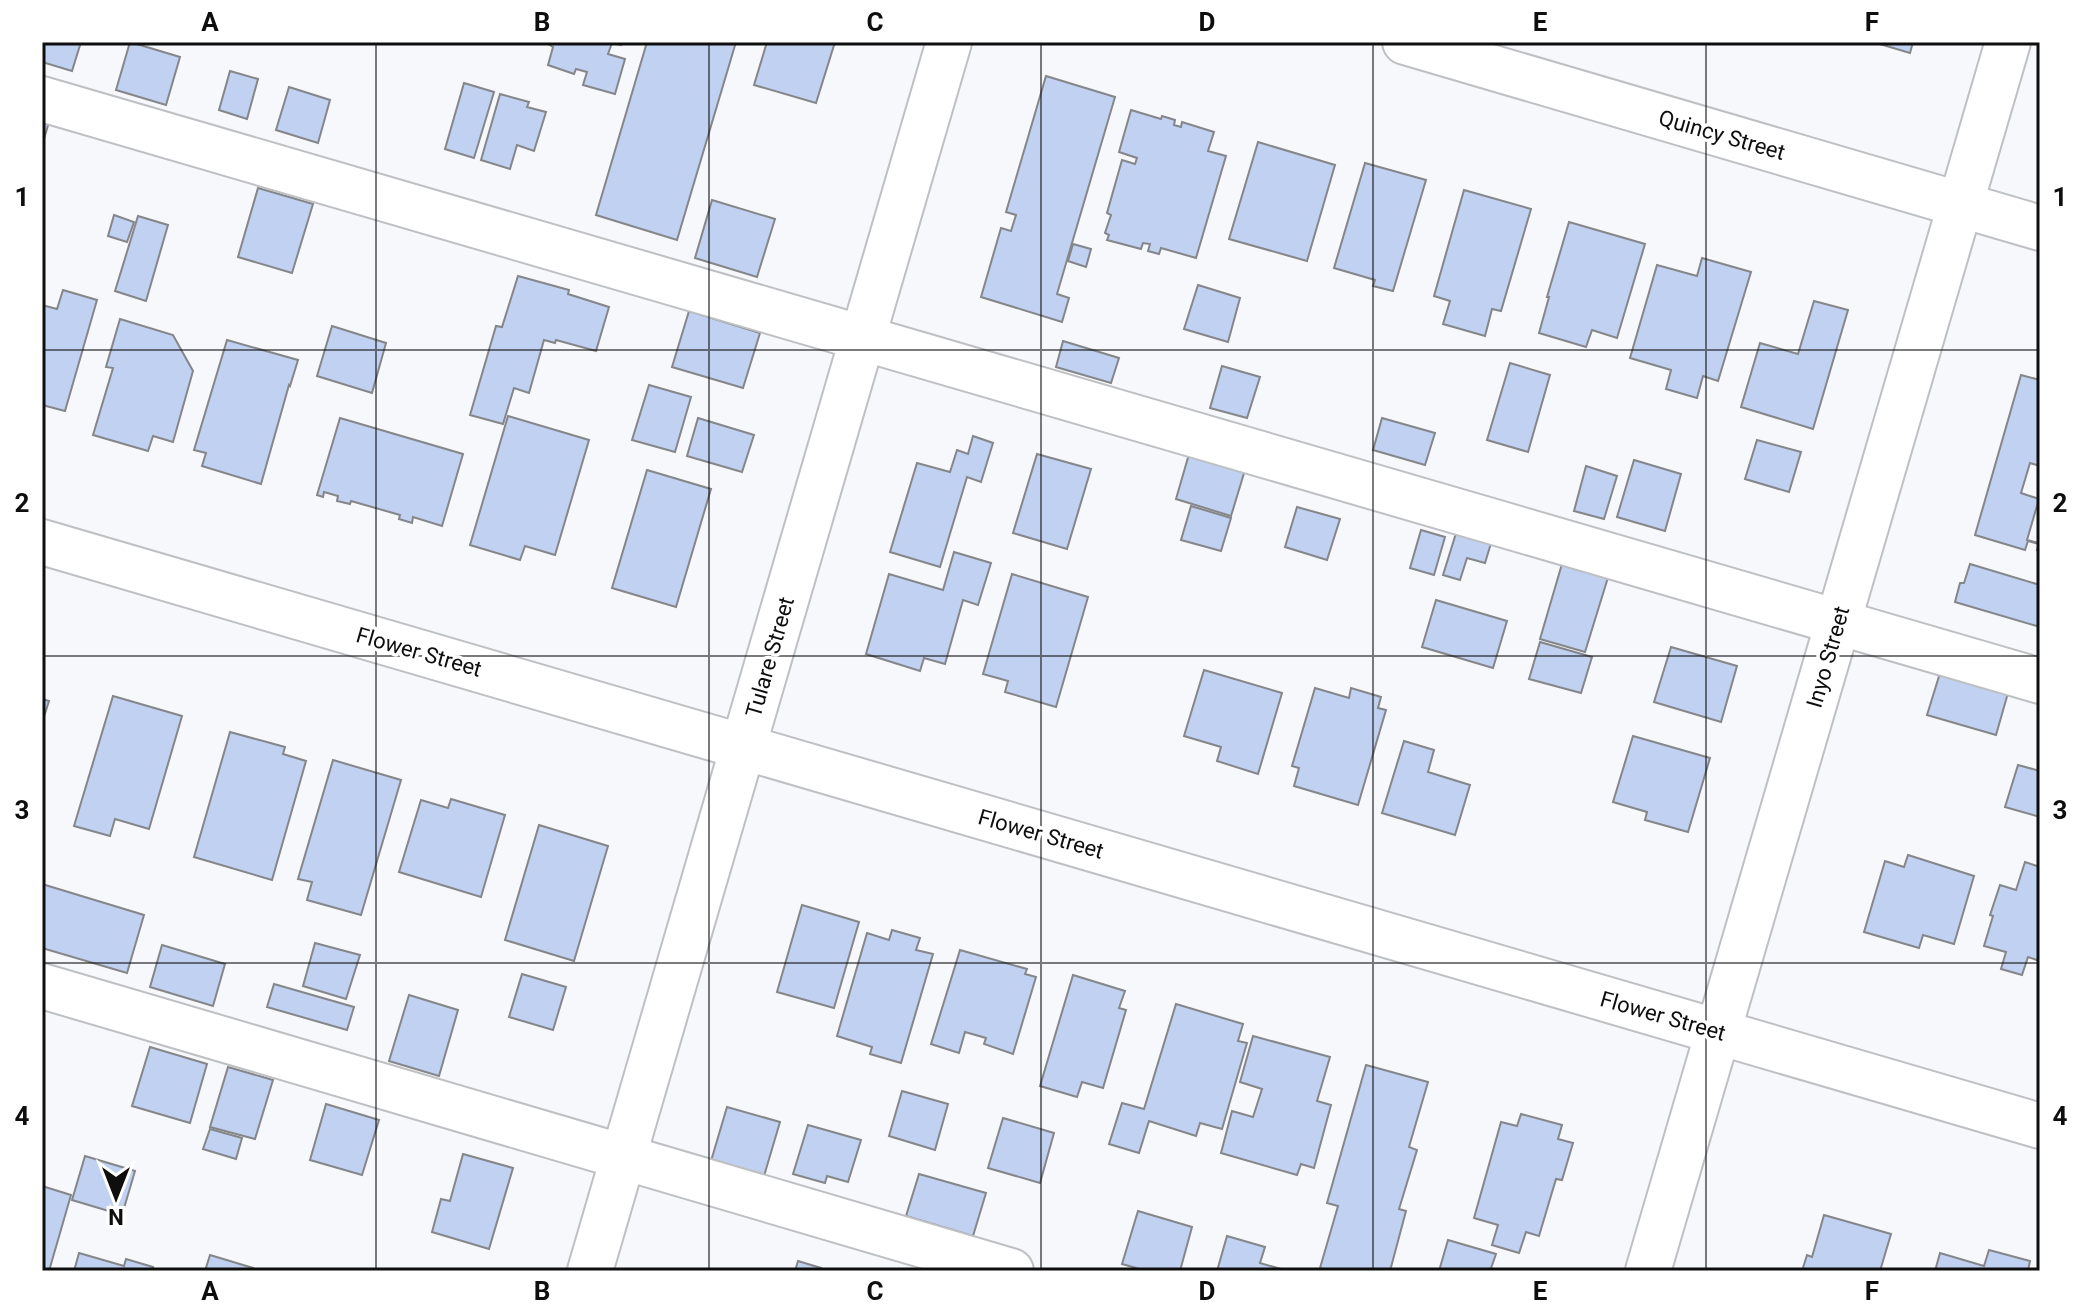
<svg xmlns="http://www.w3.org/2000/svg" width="2082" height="1313" font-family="Roboto,sans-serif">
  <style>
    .building { fill: #c0d1f2; stroke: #858689; stroke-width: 2 }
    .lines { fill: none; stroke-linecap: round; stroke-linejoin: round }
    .minor-casing { stroke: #bec0c3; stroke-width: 48 }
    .minor { stroke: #fff; stroke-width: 44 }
    .grid { fill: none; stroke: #0e0e0f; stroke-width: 2; stroke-opacity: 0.55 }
    .labels { text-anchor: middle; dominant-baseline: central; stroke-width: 7; stroke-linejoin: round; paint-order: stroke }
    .street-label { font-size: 22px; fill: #0e0e0f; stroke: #fff }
    .neatline { fill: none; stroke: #0e0e0f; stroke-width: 3 }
    .grid-label { font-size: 26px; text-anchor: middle; font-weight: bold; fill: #0e0e0f }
  </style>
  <rect width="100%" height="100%" fill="#f6f8fb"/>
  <g class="building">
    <polygon points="42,42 81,42 72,71 42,62"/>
    <polygon points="130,42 180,57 166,105 116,90"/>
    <polygon points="548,42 622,42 621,45 612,43 608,54 625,59 615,94 583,85 587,72 576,69 574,74 548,65 553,47 548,44"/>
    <polygon points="647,42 736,42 677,240 596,215"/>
    <polygon points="767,42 835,42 816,103 754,85"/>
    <polygon points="1873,42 1913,42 1910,53"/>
    <polygon points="230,71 258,79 247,119 219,110"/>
    <polygon points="1046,76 1115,97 1057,294 1069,298 1062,322 981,297 1001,228 1011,231 1016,215 1006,212"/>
    <polygon points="464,83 494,92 474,158 445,149"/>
    <polygon points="289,87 330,100 318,143 276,130"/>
    <polygon points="500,94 529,102 527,107 546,112 534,151 517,145 510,169 481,160"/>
    <polygon points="1131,110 1161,119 1162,116 1175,120 1174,125 1181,127 1182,122 1214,132 1208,151 1226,156 1196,258 1161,248 1159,254 1148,251 1150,244 1143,243 1141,249 1107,240 1109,235 1105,233 1111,215 1107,213 1122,160 1135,164 1137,158 1119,152"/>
    <polygon points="42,120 49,122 42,146"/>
    <polygon points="1258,142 1335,165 1307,261 1229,239"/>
    <polygon points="1365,163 1426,180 1393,291 1373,286 1375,280 1334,268"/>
    <polygon points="258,188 313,204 292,273 238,257"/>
    <polygon points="1464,190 1531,209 1501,311 1492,309 1485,336 1443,324 1450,301 1434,296"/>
    <polygon points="712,200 775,219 757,277 695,258"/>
    <polygon points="114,215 134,222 127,242 108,236"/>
    <polygon points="138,216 168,225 146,301 115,291"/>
    <polygon points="1569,222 1645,244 1617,338 1592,330 1586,347 1539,333 1549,297 1547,297"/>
    <polygon points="1073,244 1091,249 1086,267 1068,261"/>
    <polygon points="1702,258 1751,272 1718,381 1703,376 1697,398 1666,389 1671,370 1630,358 1657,265 1697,276"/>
    <polygon points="518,276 569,290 568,294 609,307 596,351 556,340 555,343 544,340 529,393 514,388 503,424 470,415 496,326 502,327"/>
    <polygon points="1198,285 1240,298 1228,342 1184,329"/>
    <polygon points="63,290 97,300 65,411 42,405 42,305 57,309"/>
    <polygon points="1814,301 1848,310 1813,429 1741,407 1760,343 1798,354"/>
    <polygon points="689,311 760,333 743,388 672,367"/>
    <polygon points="120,319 173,335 193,371 173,442 153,436 148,451 93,435 113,368 106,367"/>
    <polygon points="332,326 386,343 372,393 317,376"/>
    <polygon points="227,340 298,360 290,386 289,385 261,484 202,466 206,453 194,450"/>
    <polygon points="1063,341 1119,358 1111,383 1056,367"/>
    <polygon points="1510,363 1550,375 1528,452 1487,440"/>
    <polygon points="1222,366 1260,377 1247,418 1210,408"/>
    <polygon points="2021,375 2040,380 2040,466 2030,463 2021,493 2039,499 2027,540 2039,543 2040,541 2040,551 2037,550 2039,544 2028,541 2025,550 1975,535"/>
    <polygon points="649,385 691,397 675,452 632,440"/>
    <polygon points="508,416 589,440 555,555 525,546 520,560 470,545"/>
    <polygon points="340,418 463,454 442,526 413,517 412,523 399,519 400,515 351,501 350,504 337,501 338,496 324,492 323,497 317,495"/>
    <polygon points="698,418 754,435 742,472 687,456"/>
    <polygon points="1382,418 1435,433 1425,465 1373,450"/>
    <polygon points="973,436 993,443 981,482 967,477 940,567 890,552 917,463 950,472 957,450 968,454"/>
    <polygon points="1757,440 1801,452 1789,492 1745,479"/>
    <polygon points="1037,454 1091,469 1067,549 1013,533"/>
    <polygon points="1189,454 1245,470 1231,516 1176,499"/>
    <polygon points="1634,460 1681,474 1665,531 1617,517"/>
    <polygon points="1586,466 1617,476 1604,519 1574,511"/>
    <polygon points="647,470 711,489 676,607 612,588"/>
    <polygon points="1191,506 1231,518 1221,551 1181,540"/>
    <polygon points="1297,507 1340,519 1327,560 1285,547"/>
    <polygon points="1421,530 1445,537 1434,575 1410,568"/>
    <polygon points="1457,530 1492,540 1485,563 1467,558 1460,580 1443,575"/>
    <polygon points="954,552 991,563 978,605 963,600 945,664 924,658 920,671 866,654 889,574 943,590"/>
    <polygon points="1564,557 1610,571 1585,652 1540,639"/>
    <polygon points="1970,564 2040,585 2040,627 1955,602 1960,583 1964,583"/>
    <polygon points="1012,574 1088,597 1056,707 1005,692 1008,681 983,674"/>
    <polygon points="1436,600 1507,621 1493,668 1422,647"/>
    <polygon points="1540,642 1592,657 1581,693 1529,679"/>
    <polygon points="1671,647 1737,666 1721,722 1654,702"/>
    <polygon points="1204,670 1282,693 1258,774 1217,761 1221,747 1184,736"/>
    <polygon points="1940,673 2008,693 1996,735 1927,715"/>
    <polygon points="1315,688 1349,698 1351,688 1381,697 1378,708 1386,710 1358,805 1294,786 1299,768 1292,766"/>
    <polygon points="113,696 182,716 149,829 115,819 110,836 74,826"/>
    <polygon points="42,699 49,701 42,723"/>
    <polygon points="230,732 285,747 283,754 306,761 272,880 194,857"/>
    <polygon points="1633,736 1710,758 1688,832 1645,820 1647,812 1613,802"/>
    <polygon points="1404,741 1434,750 1428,772 1470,785 1455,835 1382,813"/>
    <polygon points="333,760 401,780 361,915 307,900 312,882 298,879"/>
    <polygon points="2018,765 2040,771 2040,817 2005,807"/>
    <polygon points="451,799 505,815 481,897 399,872 421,800 448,808"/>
    <polygon points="539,825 608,846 574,961 505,940"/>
    <polygon points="1908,855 1974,876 1954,944 1923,935 1919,948 1864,932 1885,861 1904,867"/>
    <polygon points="2025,862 2040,867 2040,961 2028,957 2022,975 2001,969 2006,952 1984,946 1993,916 1990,915 2000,885 2016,890"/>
    <polygon points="42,884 144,915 127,973 42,948"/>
    <polygon points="802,905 859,922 834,1008 777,992"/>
    <polygon points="892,930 920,938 916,950 933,954 901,1063 870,1054 872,1047 837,1036 867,933 889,940"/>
    <polygon points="315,943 360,955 346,999 303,986"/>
    <polygon points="162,945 225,964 213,1006 150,987"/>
    <polygon points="960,950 1027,969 1025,974 1036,977 1013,1054 984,1044 986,1038 965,1032 959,1053 931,1044"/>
    <polygon points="522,974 566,987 553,1030 509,1017"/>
    <polygon points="1073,975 1125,991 1119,1008 1126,1010 1103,1088 1082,1082 1077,1097 1040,1086"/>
    <polygon points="274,984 354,1007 347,1030 267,1007"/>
    <polygon points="409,995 458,1010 439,1076 389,1061"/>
    <polygon points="1176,1004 1243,1024 1238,1041 1247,1043 1222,1129 1200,1123 1196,1136 1149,1121 1139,1153 1109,1144 1122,1103 1144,1109"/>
    <polygon points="1253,1036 1330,1057 1317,1101 1331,1105 1314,1168 1301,1164 1297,1175 1221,1153 1232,1111 1253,1117 1262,1089 1240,1082"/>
    <polygon points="150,1047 207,1064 190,1123 132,1106"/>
    <polygon points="1366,1065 1428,1082 1409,1147 1417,1150 1399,1209 1406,1211 1390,1271 1330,1271 1320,1268 1338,1206 1327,1203"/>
    <polygon points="228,1067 273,1080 255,1139 210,1127"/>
    <polygon points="902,1091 948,1104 935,1150 889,1136"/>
    <polygon points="326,1104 379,1120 362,1175 310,1160"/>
    <polygon points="727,1107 780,1122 764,1176 711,1161"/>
    <polygon points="1521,1114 1562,1125 1558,1139 1573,1143 1562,1180 1556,1179 1539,1236 1526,1232 1519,1253 1492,1245 1498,1225 1474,1218 1501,1122 1517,1126"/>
    <polygon points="1003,1118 1054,1133 1040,1183 988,1168"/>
    <polygon points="808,1125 861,1140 848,1182 827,1176 825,1183 793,1174"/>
    <polygon points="210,1129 242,1138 236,1159 203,1149"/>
    <polygon points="463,1154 513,1168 489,1249 432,1232 441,1199 450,1201"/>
    <polygon points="85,1156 135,1171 122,1215 72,1200"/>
    <polygon points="919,1174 986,1193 973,1236 906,1216"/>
    <polygon points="42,1186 71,1195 49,1271 42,1271"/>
    <polygon points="1138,1211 1192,1227 1180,1271 1147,1271 1122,1264"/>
    <polygon points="1824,1215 1891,1234 1880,1271 1802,1271 1807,1255 1812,1257"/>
    <polygon points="1227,1236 1265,1247 1260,1263 1288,1271 1217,1271"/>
    <polygon points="1448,1240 1496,1254 1490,1271 1439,1271"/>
    <polygon points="1989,1250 2030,1261 2028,1271 1935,1271 1940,1253 1984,1266"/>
    <polygon points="79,1253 124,1266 126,1259 153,1267 152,1271 74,1271"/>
    <polygon points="210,1255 253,1268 252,1271 205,1271"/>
    <polygon points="798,1261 821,1268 820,1271 795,1271"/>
  </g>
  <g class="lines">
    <g class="minor-casing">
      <g id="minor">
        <polyline points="1405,42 2040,228"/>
        <polyline points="42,99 2040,681"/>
        <polyline points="42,542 2040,1126"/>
        <polyline points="42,986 1011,1271"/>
        <polyline points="590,1271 949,42"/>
        <polyline points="1648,1271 2008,42"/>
      </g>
    </g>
    <use href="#minor" class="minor"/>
  </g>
  <path class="grid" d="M376,42V1271M709,42V1271M1041,42V1271M1373,42V1271M1706,42V1271M42,350H2040M42,656H2040M42,963H2040"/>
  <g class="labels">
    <g class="street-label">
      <text transform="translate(1722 135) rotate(16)">Quincy Street</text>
      <text transform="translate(419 652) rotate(16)">Flower Street</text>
      <text transform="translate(770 657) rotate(-74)">Tulare Street</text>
      <text transform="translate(1828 657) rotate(-74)">Inyo Street</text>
      <text transform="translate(1041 834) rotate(16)">Flower Street</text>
      <text transform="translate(1663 1016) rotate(16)">Flower Street</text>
    </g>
  </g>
  <rect width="2082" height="1313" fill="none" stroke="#ffffff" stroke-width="88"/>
  <g transform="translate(116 1197) rotate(180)" stroke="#ffffff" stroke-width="6" paint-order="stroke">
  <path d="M0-6L14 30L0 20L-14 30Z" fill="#0e0e0f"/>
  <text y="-12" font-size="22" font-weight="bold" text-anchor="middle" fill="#0e0e0f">N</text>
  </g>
  <rect x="44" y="44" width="1994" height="1225" class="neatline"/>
  <g class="grid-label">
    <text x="210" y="31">A</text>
    <text x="542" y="31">B</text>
    <text x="875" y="31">C</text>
    <text x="1207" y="31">D</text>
    <text x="1540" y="31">E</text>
    <text x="1872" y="31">F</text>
    <text x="22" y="206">1</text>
    <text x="2060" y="206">1</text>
    <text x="22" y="512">2</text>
    <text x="2060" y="512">2</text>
    <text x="22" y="819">3</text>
    <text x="2060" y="819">3</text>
    <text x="22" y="1125">4</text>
    <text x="2060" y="1125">4</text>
    <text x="210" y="1300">A</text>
    <text x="542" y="1300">B</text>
    <text x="875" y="1300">C</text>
    <text x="1207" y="1300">D</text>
    <text x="1540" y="1300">E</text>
    <text x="1872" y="1300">F</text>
  </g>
</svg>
